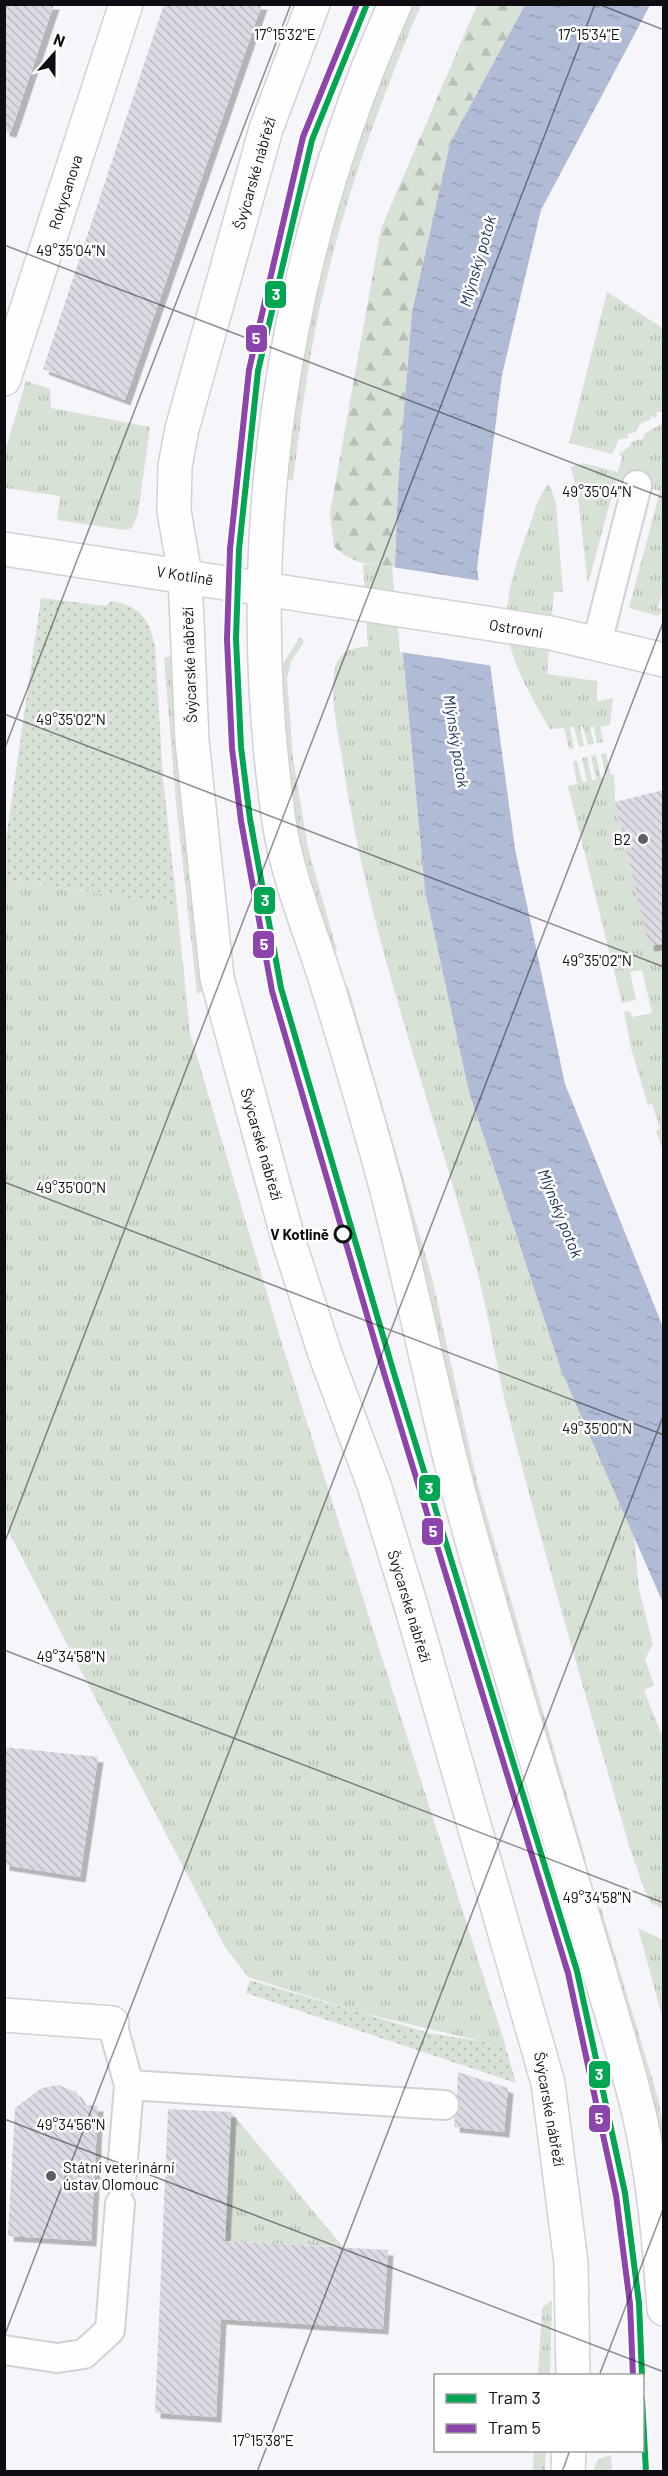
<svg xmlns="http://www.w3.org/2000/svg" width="668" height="2476" font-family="Barlow,sans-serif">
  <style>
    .grass { fill: url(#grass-tufts) }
    .forest { fill: url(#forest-firs) }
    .garden { fill: url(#garden-dots) }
    .water { fill: url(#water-ripples) }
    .pier { fill: #f5f5fa }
    .building { fill: url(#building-back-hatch); filter: url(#shadow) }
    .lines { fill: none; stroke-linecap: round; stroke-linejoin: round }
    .lane-casing { stroke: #d2d1d6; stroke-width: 32 }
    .street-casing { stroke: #d2d1d6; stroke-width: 36 }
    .lane { stroke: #fefefe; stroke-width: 28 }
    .street { stroke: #fefefe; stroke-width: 33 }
    .tram-1-casing { stroke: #fff; stroke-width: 10 }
    .tram-2-casing { stroke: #fff; stroke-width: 10 }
    .tram-1 { stroke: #00a651; stroke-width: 6 }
    .tram-2 { stroke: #8e44ad; stroke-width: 6 }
    .ticks { fill: none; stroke: #0e0d11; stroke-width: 1.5; stroke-opacity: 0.45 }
    .poi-dot { fill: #5f5e63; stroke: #fff; stroke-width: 2 }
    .stop-dot { fill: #fff; stroke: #0e0d11; stroke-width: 3 }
    .labels { text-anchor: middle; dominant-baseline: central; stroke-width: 5; stroke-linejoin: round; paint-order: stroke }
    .street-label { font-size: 15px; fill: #0e0d11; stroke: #fff }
    .poi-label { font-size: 15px; fill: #0e0d11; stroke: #fff; text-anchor: end }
    .stop-label { font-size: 15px; font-weight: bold; fill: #0e0d11; stroke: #fff; text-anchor: end }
    .water-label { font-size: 16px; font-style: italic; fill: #172b58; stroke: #fff }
    .ticks-label { font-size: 15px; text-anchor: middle; fill: #0e0d11; stroke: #fff; stroke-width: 5; stroke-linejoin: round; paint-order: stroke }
    .line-badge { stroke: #fff; stroke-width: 2 }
    .badge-label { font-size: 16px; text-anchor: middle; font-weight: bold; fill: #fff }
  </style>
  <defs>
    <pattern id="grass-tufts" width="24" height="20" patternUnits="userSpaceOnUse" patternTransform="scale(1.5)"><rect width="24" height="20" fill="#d7e1d5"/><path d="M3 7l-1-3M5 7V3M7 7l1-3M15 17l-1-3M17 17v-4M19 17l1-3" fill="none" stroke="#b7c0b6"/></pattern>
    <pattern id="forest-firs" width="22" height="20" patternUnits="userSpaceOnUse" patternTransform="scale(1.5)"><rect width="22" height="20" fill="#d7e1d5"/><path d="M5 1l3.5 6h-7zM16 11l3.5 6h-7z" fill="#b7c0b6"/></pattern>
    <pattern id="garden-dots" width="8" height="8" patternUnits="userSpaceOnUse" patternTransform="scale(1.5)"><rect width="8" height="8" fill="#d7e1d5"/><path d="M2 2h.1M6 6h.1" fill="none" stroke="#b7c0b6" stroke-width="1.8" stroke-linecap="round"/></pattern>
    <pattern id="water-ripples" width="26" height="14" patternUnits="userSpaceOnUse" patternTransform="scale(1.5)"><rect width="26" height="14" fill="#b0bcd6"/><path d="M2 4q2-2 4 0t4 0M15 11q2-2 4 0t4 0" fill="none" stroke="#96a0b7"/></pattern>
    <pattern id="building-back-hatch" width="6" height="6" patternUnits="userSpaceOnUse" patternTransform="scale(1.5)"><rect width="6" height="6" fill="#dcdbe4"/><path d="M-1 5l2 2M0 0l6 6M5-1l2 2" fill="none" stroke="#bcbbc3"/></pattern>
    <filter id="shadow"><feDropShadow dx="5.5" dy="5.5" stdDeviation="0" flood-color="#0004"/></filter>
  </defs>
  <rect width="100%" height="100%" fill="#f5f5fa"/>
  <g class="grass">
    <path d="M410,5H421C383,93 350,183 327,277C310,344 302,412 293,480L283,479L317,274L363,124Z"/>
    <polygon points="607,292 664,329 662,412 656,412 657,416 655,418 651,416 651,419 640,424 636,432 628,434 628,438 619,439 612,454 569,443"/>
    <polygon points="26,381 50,389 51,408 150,427 138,514 132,528 125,530 57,520 60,496 5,488 5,451"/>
    <polygon points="663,423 664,588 658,608 663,610 658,616 629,608 660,491 616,480 588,584 578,498 571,467 583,463 618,472 622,457 619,454 631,445 631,442 643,439 644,434"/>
    <path d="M548,485L550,486L556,504L563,592H554L547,674L597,681V701L613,698L610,725L600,727L603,742L597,743L594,727H590L594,744L588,745L583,727H580L584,746L579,747L574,727H570L574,748L569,749L564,728L550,729C504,651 493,624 526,536C532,520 537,497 548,485Z"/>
    <path d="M363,564L395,567L425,891L469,1092L561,1370L634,1534L639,1589L653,1644L645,1659L654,1685L644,1690L663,1738V1909L651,1903L647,1897L630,1849C589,1707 547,1565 510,1421C496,1368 489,1313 474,1260C429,1094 366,928 342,757C338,730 329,697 335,669C339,651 352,648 368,646Z"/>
    <polygon points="300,637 304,642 292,660 287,678 293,758 308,848 337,951 329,953 298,847 279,692 282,665"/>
    <polygon points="175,655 205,992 197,993 176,803 164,658"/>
    <polygon points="606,753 611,775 614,774 615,802 633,879 651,900 663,897 663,1151 656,1131 660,1129 652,1103 648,1105 631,1048 624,1012 630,1011 632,1017 652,1013 642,970 630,972 636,1000 622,1003 568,786 577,784 573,761 577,761 582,782 587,782 582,758 587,757 592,780 596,780 591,756 596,755 601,778 606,777 601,754"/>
    <polygon points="4,879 177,905 190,1033 282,1344 506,2047 358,2012 248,1977 225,1947 5,1525"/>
    <polygon points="348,986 432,1278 477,1482 586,1861 579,1863 480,1523 340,988"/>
    <polygon points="601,1908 658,2098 663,2128 663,2194 593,1911"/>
    <polygon points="638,1928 663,1940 663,2020"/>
    <polygon points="231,2112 343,2247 225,2241"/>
    <polygon points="552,2300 550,2375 538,2375 542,2308"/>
    <polygon points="534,2451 546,2451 545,2471 533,2471"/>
    <polygon points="611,2455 612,2471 593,2471 598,2459"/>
  </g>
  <path class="forest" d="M477,5H525L450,143L412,312L398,485L395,567C367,564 356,565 334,547L330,513L381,229Z"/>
  <g class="garden">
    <path d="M41,598L105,606L112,601C141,607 149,618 155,646L163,779L177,905L5,879V846Z"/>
    <polygon points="250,1980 429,2033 505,2045 516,2083 246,1993"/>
  </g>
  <polygon class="water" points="525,5 650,5 541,210 502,375 477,568 515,849 565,1084 663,1327 663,1603 561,1370 469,1092 425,891 395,567 398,485 412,312 450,143"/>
  <polygon class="pier" points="392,567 482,581 494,666 400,652"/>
  <g class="building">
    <polygon points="4,4 54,4 11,132 4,131"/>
    <polygon points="164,4 262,4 125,400 43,369"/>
    <polygon points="663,790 663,944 649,946 615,802"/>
    <polygon points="4,1747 98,1757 80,1877 4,1865"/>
    <polygon points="458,2072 508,2088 504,2132 454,2127 455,2116 460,2107 457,2095"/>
    <polygon points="59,2085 76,2092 84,2105 98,2106 91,2241 8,2236 15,2108 42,2088"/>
    <polygon points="168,2109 231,2112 225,2241 388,2250 383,2329 221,2319 216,2417 155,2413"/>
  </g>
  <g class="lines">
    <g class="lane-casing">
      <g id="lane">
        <polyline points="597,643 637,485"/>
        <polyline points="112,2023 129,2085 121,2184"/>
        <polyline points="129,2085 444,2105"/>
        <polyline points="4,2350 57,2358 84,2354 110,2330 120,2204"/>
      </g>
    </g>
    <g class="street-casing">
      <g id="street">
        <polyline points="313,4 266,129 182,429 175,466 174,511 185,575 192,741 217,978 289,1242 325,1354 374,1485 412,1609 548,2083 571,2263 573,2376"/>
        <path d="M395,4C281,260 239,543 279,821C287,876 309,927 326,981C347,1049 368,1118 386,1187C409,1276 427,1365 449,1454C474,1555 505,1654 534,1753C556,1825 577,1898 599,1970C614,2024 632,2077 643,2132C655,2190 660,2250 664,2309"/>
        <polyline points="4,379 126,4"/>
        <polyline points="4,549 551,633 664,660"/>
        <polyline points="4,2015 112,2023"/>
        <polyline points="568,2472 569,2450"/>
      </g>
    </g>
    <use href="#lane" class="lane"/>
    <use href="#street" class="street"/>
    <g class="tram-1-casing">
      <g id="tram-1">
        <polyline points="367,4 312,140 258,371 239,549 236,639 241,747 250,819 281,988 393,1370 577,1971 625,2193 639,2303 642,2376"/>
        <polyline points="642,2398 646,2472"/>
      </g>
    </g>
    <g class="tram-2-casing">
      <polyline id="tram-2" points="357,4 303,137 249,370 230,549 227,639 232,748 241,821 272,991 384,1373 568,1973 616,2195 630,2304 633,2376"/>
    </g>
    <use href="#tram-1" class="tram-1"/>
    <use href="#tram-2" class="tram-2"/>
  </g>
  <path class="ticks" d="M598,4L664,30M4,245L664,498M4,714L664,967M4,750L291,4M4,1182L664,1435M4,1544L595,4M4,1650L664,1903M4,2119L664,2372M4,2337L664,620M599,2376L664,2207M257,2472L664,1414M562,2472L570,2450"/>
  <g class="poi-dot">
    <circle cx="643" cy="839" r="6"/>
    <circle cx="51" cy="2176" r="6"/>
  </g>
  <circle class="stop-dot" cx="343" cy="1234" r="8"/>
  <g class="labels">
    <g class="street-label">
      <text transform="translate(254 173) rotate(-74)">Švýcarské nábřeží</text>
      <text transform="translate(65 192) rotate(-72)">Rokycanova</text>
      <text transform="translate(185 575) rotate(9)">V Kotlině</text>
      <text transform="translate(516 628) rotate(9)">Ostrovní</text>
      <text transform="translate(189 665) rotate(-92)">Švýcarské nábřeží</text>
      <text transform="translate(262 1144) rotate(74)">Švýcarské nábřeží</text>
      <text transform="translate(410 1606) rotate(73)">Švýcarské nábřeží</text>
      <text transform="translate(550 2109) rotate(80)">Švýcarské nábřeží</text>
    </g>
    <g class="poi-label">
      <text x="631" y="839">B2</text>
      <text x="63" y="2167" text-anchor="start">Státní veterinární<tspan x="63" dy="17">ústav Olomouc</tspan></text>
    </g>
    <g class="stop-label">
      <text x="329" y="1234">V Kotlině</text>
    </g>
    <g class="water-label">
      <text transform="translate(477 261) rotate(-74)">Mlýnský potok</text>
      <text transform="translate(457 741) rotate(81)">Mlýnský potok</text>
      <text transform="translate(561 1213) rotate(68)">Mlýnský potok</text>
    </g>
  </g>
  <g class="ticks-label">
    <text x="285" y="40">17°15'32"E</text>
    <text x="589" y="40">17°15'34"E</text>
    <text x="71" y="256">49°35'04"N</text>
    <text x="597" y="497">49°35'04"N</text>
    <text x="71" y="725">49°35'02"N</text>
    <text x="597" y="966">49°35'02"N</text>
    <text x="71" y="1193">49°35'00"N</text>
    <text x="597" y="1434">49°35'00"N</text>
    <text x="71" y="1662">49°34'58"N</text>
    <text x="597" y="1903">49°34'58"N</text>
    <text x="71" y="2130">49°34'56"N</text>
    <text x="263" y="2446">17°15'38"E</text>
  </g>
  <g class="line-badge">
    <rect x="264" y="280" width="23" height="29" rx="6" fill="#00a651"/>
    <rect x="245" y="324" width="23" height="29" rx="6" fill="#8e44ad"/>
    <rect x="253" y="886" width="23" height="29" rx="6" fill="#00a651"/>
    <rect x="252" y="930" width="23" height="29" rx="6" fill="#8e44ad"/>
    <rect x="418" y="1474" width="23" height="28" rx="6" fill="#00a651"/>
    <rect x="421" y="1517" width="23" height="29" rx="6" fill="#8e44ad"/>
    <rect x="588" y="2060" width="23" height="29" rx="6" fill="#00a651"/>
    <rect x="588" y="2104" width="23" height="29" rx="6" fill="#8e44ad"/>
  </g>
  <g class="badge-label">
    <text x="276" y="300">3</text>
    <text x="256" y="344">5</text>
    <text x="265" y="906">3</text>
    <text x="264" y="950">5</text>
    <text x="429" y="1494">3</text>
    <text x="433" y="1537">5</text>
    <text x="599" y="2080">3</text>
    <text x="599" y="2124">5</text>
  </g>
  <rect width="668" height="2476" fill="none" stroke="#0e0d11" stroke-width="12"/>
  <rect x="434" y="2374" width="210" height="78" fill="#ffffff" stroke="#9f9ea0" stroke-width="1.5"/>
  <rect x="446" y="2394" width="30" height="9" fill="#00a651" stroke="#9f9ea0" stroke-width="1.5"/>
  <text x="488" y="2404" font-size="18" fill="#0e0d11">Tram 3</text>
  <rect x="446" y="2424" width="30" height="9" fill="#8e44ad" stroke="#9f9ea0" stroke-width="1.5"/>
  <text x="488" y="2434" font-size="18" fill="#0e0d11">Tram 5</text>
  <g transform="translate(54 54) rotate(21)" stroke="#ffffff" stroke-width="4.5" paint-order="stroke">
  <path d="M0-4.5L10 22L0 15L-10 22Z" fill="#0e0d11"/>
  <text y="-9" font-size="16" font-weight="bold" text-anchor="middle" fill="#0e0d11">N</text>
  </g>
</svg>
